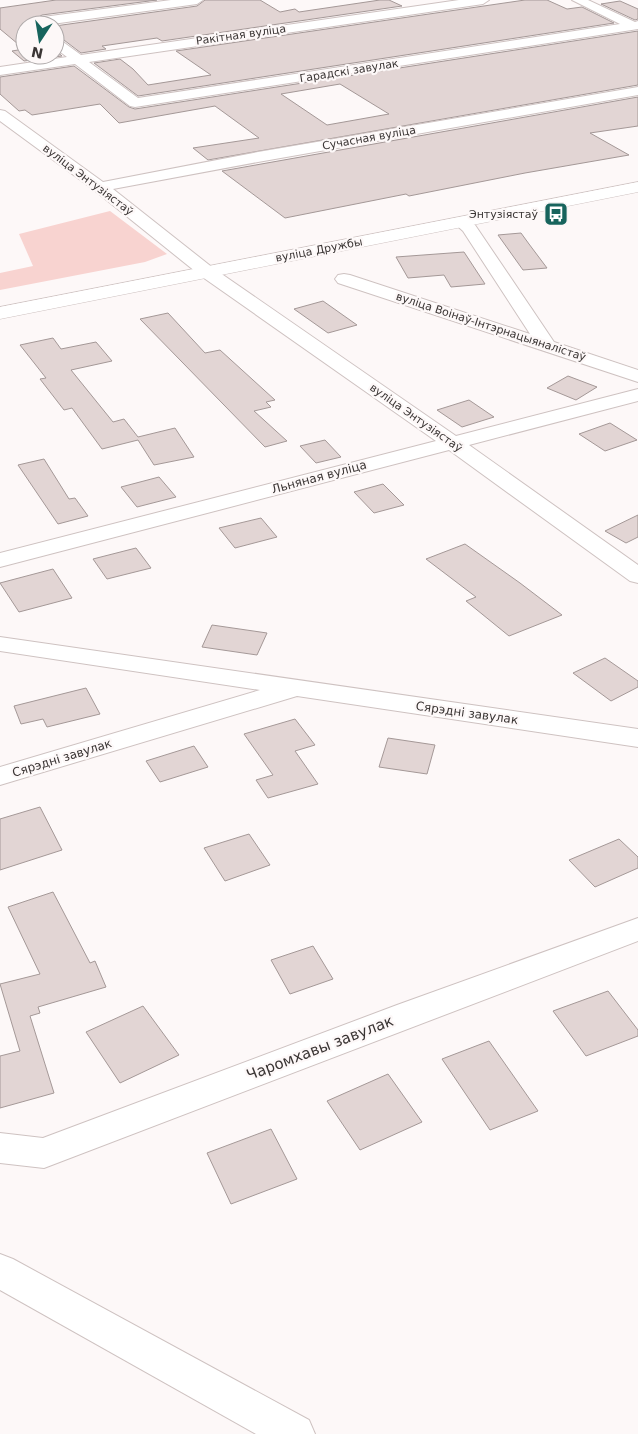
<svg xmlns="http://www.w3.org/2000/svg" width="638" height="1434" font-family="'DejaVu Sans',sans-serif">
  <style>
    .green { fill: #f8d3d0 }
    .building { fill: #e2d5d4; stroke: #a49897; fill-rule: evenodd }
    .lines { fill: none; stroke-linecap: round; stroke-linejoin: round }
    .minor-casing { stroke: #cec2c1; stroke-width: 2 }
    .primary-casing { stroke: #cec2c1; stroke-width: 1 }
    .minor { fill: #fff; fill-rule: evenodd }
    .primary { fill: #fff; fill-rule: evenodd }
    .labels { text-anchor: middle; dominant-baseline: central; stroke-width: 4.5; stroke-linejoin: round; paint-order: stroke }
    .far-street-label { font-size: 11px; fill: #3a3534; stroke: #fdf8f8 }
    .far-poi-label { font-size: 11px; fill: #3a3534; stroke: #fdf8f8; text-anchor: end }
    .street-label { font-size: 12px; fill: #3a3534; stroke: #fdf8f8 }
    .near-street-label { font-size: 15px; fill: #3a3534; stroke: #fdf8f8 }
  </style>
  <rect width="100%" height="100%" fill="#fdf8f8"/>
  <polygon class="green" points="110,211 167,254 145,262 0,290 0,273 33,266 19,234"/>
  <g class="building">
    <polygon points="56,0 157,0 42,15 25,25 25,55 55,55 55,50 62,56 24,61 12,51 24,49 0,29 0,8"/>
    <polygon points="205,0 260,0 280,12 295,9 299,12 380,0 389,0 402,6 162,41 157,38 102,46 106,49 81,53 60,37 55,36 55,26 197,6"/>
    <polygon points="525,0 547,0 567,9 582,7 614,23 138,96 94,63 120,59 133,69 148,85 211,75 176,51"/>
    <polygon points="620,1 638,9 638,19 635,20 601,4"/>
    <path d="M638,31V85L208,160L193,148L259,138L215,106L119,123L100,104L32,115L25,110L19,111L0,94V77L74,66L129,107L135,109ZM340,84L389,114L327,125L281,94Z"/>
    <polygon points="638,97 638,126 590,133 629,155 525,173 409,196 406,194 285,218 222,171"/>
    <polygon points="521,233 529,244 547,268 523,270 498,235"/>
    <polygon points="464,252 485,284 451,287 444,275 408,278 396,257"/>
    <polygon points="323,301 357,325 328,333 294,309"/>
    <polygon points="168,313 205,353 220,350 275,400 266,402 271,407 254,411 287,441 265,447 140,319"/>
    <polygon points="53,338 61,349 96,342 112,361 71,370 113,422 124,419 138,437 175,428 194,457 154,465 138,440 102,449 72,408 64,410 40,379 46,378 20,345"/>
    <polygon points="568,376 597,387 576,400 547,388"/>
    <polygon points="469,400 494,417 462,427 437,410"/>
    <polygon points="610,423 637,440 605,451 579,434"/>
    <polygon points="325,440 341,457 316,463 300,446"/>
    <polygon points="44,459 69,499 75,498 88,516 58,524 18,465"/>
    <polygon points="159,477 176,497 137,507 121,487"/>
    <polygon points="383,484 404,505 374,513 354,492"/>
    <polygon points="638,515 638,537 626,543 605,531"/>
    <polygon points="261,518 277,537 235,548 219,528"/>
    <polygon points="465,544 520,583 562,615 509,636 466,601 476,597 426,559"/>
    <polygon points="136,548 151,568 107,579 93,559"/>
    <polygon points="53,569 72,598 19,612 0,583"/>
    <polygon points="212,625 267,633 257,655 202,647"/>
    <polygon points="605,658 638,681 638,687 611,701 573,673"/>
    <polygon points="86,688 100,714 47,727 43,719 21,724 14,706"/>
    <polygon points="295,719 315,745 295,751 318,784 268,798 256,780 273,775 244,734"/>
    <polygon points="388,738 435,745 427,774 379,767"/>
    <polygon points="194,746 208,767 160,782 146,761"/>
    <polygon points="40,807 62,850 0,870 0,819"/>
    <polygon points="249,834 270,865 225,881 204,848"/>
    <polygon points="619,839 638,857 638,868 595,887 569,860"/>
    <polygon points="53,892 90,963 95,961 106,987 38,1007 40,1013 30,1016 54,1093 0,1108 0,1056 20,1051 0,984 40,974 8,907"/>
    <polygon points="313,946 333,979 290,994 271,960"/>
    <polygon points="608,991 638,1030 638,1036 586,1056 553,1011"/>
    <polygon points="143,1006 179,1055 120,1083 86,1032"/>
    <polygon points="489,1041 538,1111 490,1130 442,1059"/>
    <polygon points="388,1074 422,1122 360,1150 327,1101"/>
    <polygon points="271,1129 297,1179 231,1204 207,1153"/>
  </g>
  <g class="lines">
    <g class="minor-casing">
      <g id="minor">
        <polygon points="171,0 203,0 197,4 45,25 29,25 43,17"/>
        <polygon points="459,0 489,0 483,4 89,62 138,98 620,24 572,0 588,0 635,22 638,21 638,29 135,107 130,106 75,64 0,75 0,67 67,57 55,48 55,38 59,39 81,55"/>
        <polygon points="638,87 638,95 258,162 113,189 213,268 456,436 638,389 638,401 469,445 638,565 638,583 630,581 449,450 0,567 0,553 436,441 201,276 94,190 0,121 0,110 5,111 103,182 258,152"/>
        <polygon points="462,218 475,225 554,342 638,370 638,382 338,283 335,279 338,275 344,274 350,275 530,334 463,231 454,223 456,220"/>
        <polygon points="0,637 638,729 638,747 297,696 0,785 0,767 260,690 0,651"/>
        <polygon points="638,918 638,941 44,1168 0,1163 0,1133 43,1138 397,1005"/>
        <polygon points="0,1254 13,1259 309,1420 315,1434 256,1434 0,1290"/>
      </g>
    </g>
    <g class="primary-casing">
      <polygon id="primary" points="638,182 638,192 0,319 0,307"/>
    </g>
    <use href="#minor" class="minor"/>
    <use href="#primary" class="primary"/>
  </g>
  <defs>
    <g id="bus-square" transform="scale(1.25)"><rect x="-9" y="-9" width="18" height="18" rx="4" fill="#17645d" stroke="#fdf8f8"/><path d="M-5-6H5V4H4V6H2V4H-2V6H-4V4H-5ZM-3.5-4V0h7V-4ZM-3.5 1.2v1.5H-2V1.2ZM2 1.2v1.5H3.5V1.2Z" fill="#fff"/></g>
  </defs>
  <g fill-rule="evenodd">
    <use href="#bus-square" x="556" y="214"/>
  </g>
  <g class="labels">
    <g class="far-street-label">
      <text transform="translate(241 35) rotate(-8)">Ракітная вуліца</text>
      <text transform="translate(349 71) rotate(-9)">Гарадскі завулак</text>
      <text transform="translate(369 138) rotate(-10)">Сучасная вуліца</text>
      <text transform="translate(88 180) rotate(37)">вуліца Энтузіястаў</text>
      <text transform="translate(319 250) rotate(-11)">вуліца Дружбы</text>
      <text transform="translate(491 327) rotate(18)">вуліца Воінаў-Інтэрнацыяналістаў</text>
      <text transform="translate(416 418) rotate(35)">вуліца Энтузіястаў</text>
    </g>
    <g class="far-poi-label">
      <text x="538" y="214">Энтузіястаў</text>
    </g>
    <g class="street-label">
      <text transform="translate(319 477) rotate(-15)">Льняная вуліца</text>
      <text transform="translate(467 713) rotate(8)">Сярэдні завулак</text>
      <text transform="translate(62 758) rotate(-17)">Сярэдні завулак</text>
    </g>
    <g class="near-street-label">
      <text transform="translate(320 1048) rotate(-21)">Чаромхавы завулак</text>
    </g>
  </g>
  <g transform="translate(40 40) rotate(192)"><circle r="24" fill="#fdf8f8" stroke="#afaaaa"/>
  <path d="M0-4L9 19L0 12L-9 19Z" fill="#17645d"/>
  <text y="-8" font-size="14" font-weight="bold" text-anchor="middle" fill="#3a3534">N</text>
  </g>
</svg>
